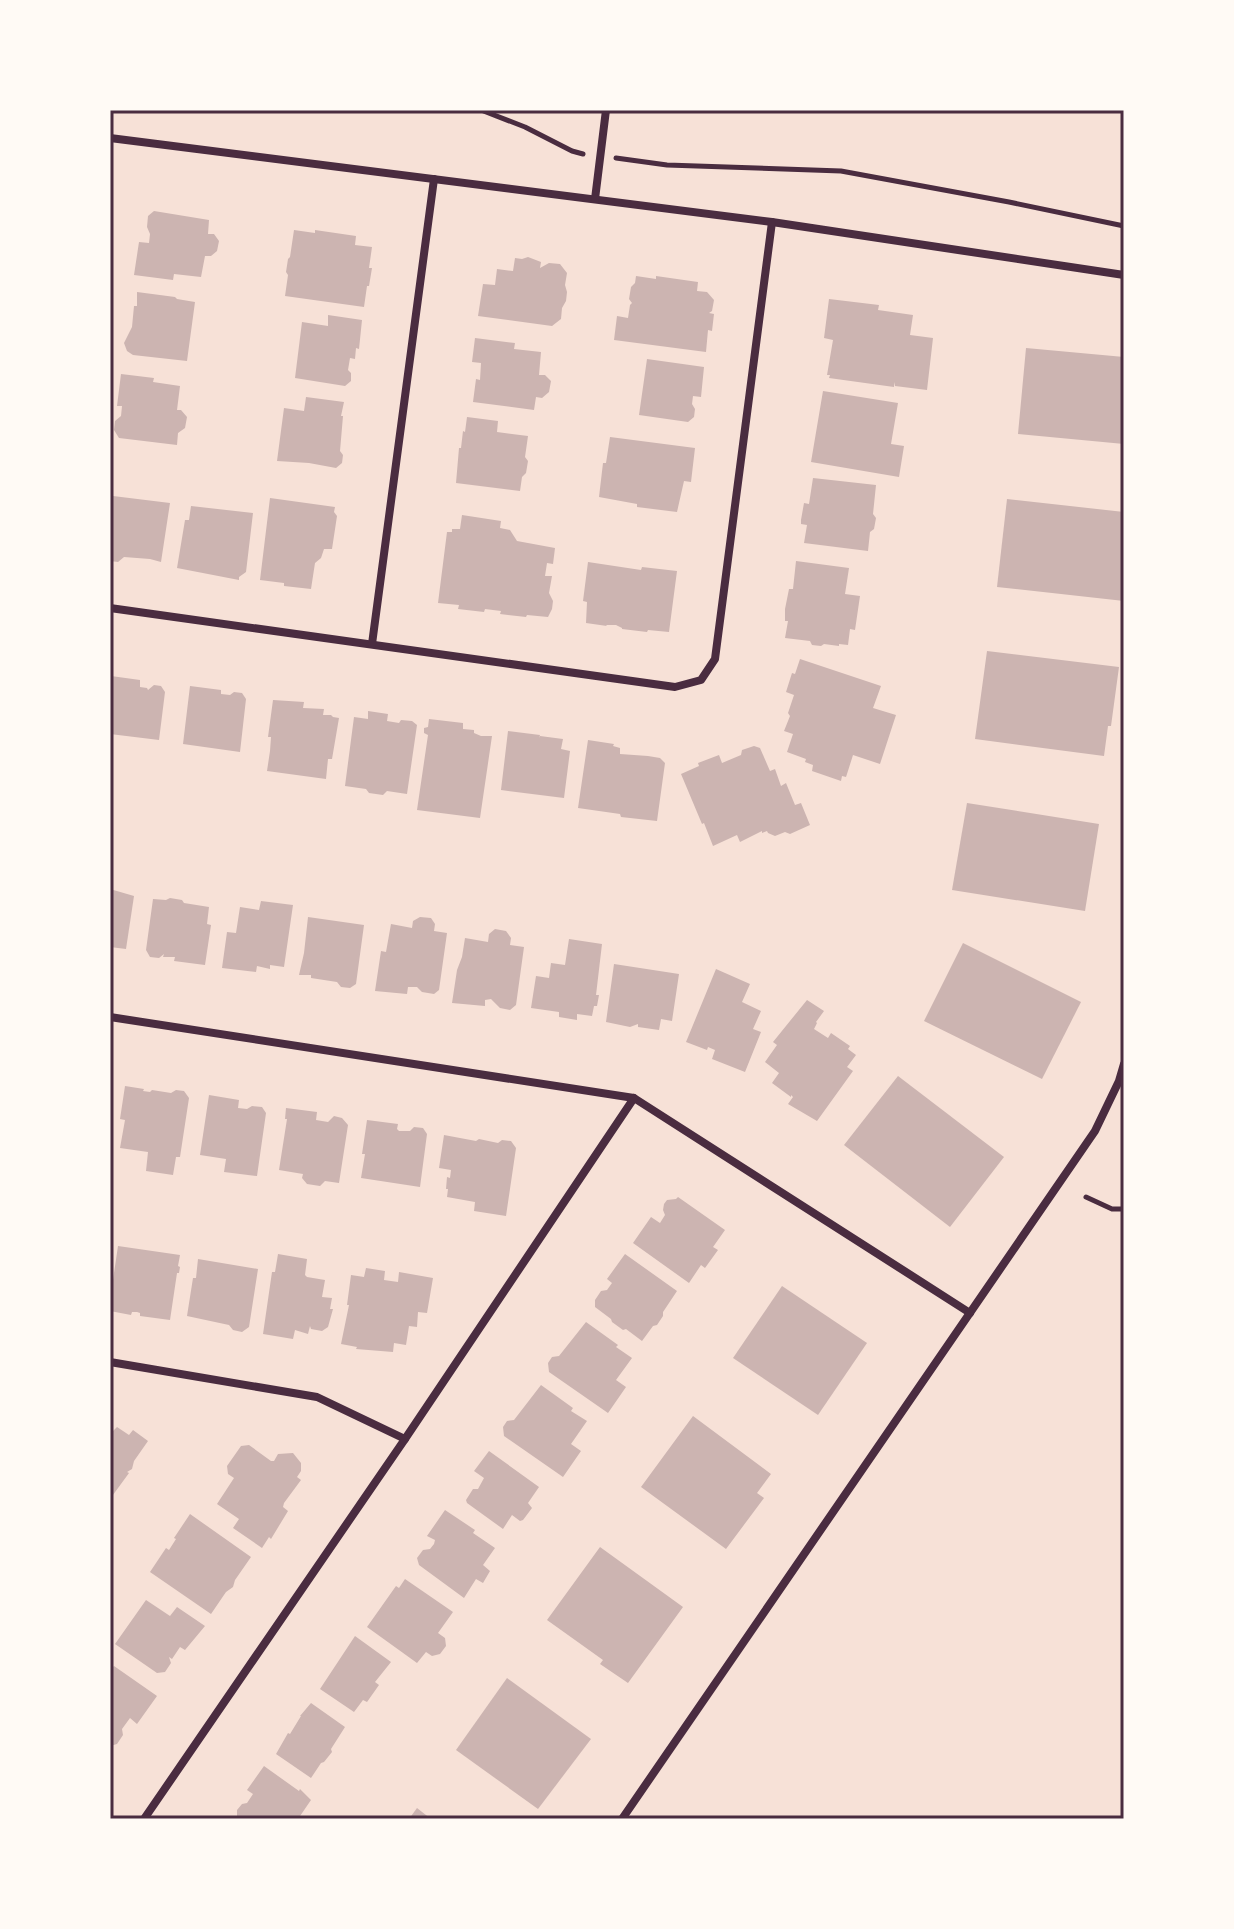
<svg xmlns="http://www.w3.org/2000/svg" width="1234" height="1929" font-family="'PT Serif',serif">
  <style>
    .building { fill: #ccb4b1 }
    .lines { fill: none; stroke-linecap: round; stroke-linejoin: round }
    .path { stroke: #4a2c40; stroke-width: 5 }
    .minor { stroke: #4a2c40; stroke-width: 8 }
    .neatline { fill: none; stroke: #4a2c40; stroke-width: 3 }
  </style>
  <rect width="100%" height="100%" fill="#f7e1d7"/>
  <g class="building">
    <polygon points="154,211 209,220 208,234 214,234 219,241 217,251 211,256 205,256 201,277 174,274 173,280 134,275 139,242 149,243 150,234 147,227 148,216"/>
    <polygon points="294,230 315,233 315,230 356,236 355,245 372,247 369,268 372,268 369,286 367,286 364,307 285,296 288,275 286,272 288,259 290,257"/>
    <polygon points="528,257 541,262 540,268 549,263 560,264 567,273 565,285 567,292 566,301 562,308 561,319 552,326 478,316 483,284 495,285 497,269 513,271 515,258 522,259"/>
    <polygon points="636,276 656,279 656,276 698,282 697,291 707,292 714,300 712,311 709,313 714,314 712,331 708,330 706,352 614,340 617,316 628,318 630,305 632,303 629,299 631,287 635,283"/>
    <polygon points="137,292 175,297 177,299 195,302 187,361 133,355 127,351 124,343 132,327 134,306 137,306"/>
    <polygon points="829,299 879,305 878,310 913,315 910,335 933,338 927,390 895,386 894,382 894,387 829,378 830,375 827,375 833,340 824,338"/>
    <polygon points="328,315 362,320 359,349 356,348 355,359 350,358 348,370 351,373 351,381 345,386 295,378 302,322 328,326"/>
    <polygon points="475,338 515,343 514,349 541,352 539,375 545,375 551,381 549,392 542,398 536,397 534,410 473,402 476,379 480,380 481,363 472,362"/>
    <polygon points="1026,348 1124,357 1124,444 1018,434"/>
    <polygon points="647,359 704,367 701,397 693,396 692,404 695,409 694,417 688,422 639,415"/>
    <polygon points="121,374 154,378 153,382 180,386 177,410 181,410 187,417 185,428 178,433 177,445 119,438 114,430 115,421 121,416 122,406 117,406"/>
    <polygon points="823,391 898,403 891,444 904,446 899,477 811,462"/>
    <polygon points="306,397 344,402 341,416 343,416 340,451 343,455 342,463 336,468 309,463 277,461 284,408 304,411"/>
    <polygon points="467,417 498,421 497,432 528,436 525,457 528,461 526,473 522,477 520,491 456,483 459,448 461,448 463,431 465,432"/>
    <polygon points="610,437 695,448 691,482 684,481 677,512 637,507 637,504 599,497 603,463 606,463"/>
    <polygon points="813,478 876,485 873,514 876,518 874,529 870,532 868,551 804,543 807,525 801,524 801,520 804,503 809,504"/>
    <polygon points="113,496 170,503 161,562 150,559 124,557 118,562 110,561 110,517"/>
    <polygon points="270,498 335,507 334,512 337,516 332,549 324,549 321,558 315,563 311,589 284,586 284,583 260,580"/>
    <polygon points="1007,499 1124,512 1124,601 997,587"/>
    <polygon points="191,506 253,513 246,572 239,577 239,580 177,568 185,520 189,520"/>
    <polygon points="462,515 501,521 500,528 510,530 517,541 555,548 553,564 547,563 545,576 552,576 549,593 553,601 552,609 548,617 527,615 526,617 500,614 501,611 485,609 484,612 458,609 459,605 438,603 447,532 452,532 452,529 460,529"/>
    <polygon points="796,561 849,568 845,594 860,596 855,630 850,629 848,645 839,644 839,646 824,644 821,646 812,645 810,641 785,638 788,621 785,621 785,609 789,589 793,589"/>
    <polygon points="588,562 641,570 642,567 677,571 669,632 648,630 647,632 622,629 622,628 616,625 606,625 607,626 586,623 587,602 583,601"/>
    <polygon points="987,651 1119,667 1111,726 1108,726 1104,756 975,739"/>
    <polygon points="800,659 881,686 873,708 896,715 880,764 853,755 847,774 846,777 842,776 841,781 812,771 813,765 805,762 806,759 787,752 793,734 784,731 790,716 788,713 794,695 786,692 792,673 795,674"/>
    <polygon points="111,676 140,680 140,687 147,688 148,690 154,685 161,686 165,692 159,740 110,734"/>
    <polygon points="190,686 221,690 221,694 230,695 234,692 242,693 246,699 240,752 183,744"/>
    <polygon points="273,700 304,702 303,708 324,709 323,715 331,715 333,717 339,718 332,759 328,759 326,779 267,771 270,751 271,737 268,737"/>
    <polygon points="368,711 388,714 387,721 399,723 401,720 412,721 417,725 407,794 387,791 383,795 369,793 366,789 345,786 354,717 368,719"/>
    <polygon points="429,719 463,723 463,729 474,730 474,733 481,736 492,736 480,818 417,810 428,735 424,733 424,728 428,727"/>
    <polygon points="508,731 540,735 539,738 540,736 563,739 561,749 570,751 564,798 501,790"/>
    <polygon points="588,740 614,744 613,746 620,748 620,754 648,756 660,758 665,763 657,821 621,817 620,814 578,808"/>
    <polygon points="754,746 760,748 770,771 775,769 781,786 786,783 795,805 801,803 810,825 790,834 785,832 775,836 768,833 767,831 762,833 762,831 740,842 737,835 713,846 704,823 702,824 681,774 699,766 698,763 719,755 722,763 741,755 742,750"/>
    <polygon points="967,803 1099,824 1085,911 952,890"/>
    <polygon points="110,889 134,896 126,949 110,947"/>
    <polygon points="170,898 182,900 184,903 209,907 207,924 211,925 205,965 174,961 175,957 163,957 164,954 159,958 150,957 146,950 153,899 166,900"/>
    <polygon points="261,901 293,905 284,967 270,965 270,969 257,966 256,972 222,968 227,932 236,933 240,907 259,910"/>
    <polygon points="308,917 364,925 356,984 350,988 341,987 337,982 311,978 311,975 299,975 304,953"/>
    <polygon points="420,917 431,918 435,924 434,931 447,933 439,990 434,994 422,992 417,987 408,987 407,994 375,991 381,951 386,952 391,924 412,928 413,921"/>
    <polygon points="495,929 506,931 511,938 510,945 524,947 516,1005 510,1010 500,1008 491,999 485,1000 485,1006 452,1003 457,970 462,957 465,938 488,942 489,934"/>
    <polygon points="569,939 602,944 596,995 599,995 597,1006 594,1006 592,1016 577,1014 577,1020 559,1017 559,1012 531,1008 536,976 549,978 551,963 565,965"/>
    <polygon points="963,943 1081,1002 1042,1079 924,1021"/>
    <polygon points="614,964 679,974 672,1021 661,1019 659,1030 638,1027 638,1024 630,1027 606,1022"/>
    <polygon points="716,969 750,984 742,1002 761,1011 753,1029 761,1032 745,1072 712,1059 715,1050 708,1047 707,1050 686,1042"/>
    <polygon points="807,1000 824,1011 816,1022 817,1023 814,1029 828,1038 831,1033 850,1046 848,1049 856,1055 847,1067 853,1071 817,1121 788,1104 793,1097 791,1095 791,1097 772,1083 779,1073 765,1062 777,1045 773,1042"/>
    <polygon points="898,1076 1004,1157 950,1227 844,1145"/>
    <polygon points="125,1086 144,1089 143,1091 150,1092 152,1090 171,1093 176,1090 184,1091 189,1098 180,1157 176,1157 173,1175 146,1171 148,1152 120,1148 125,1120 120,1119"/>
    <polygon points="209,1095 239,1100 238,1108 247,1109 252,1106 262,1107 266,1113 257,1176 224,1172 226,1159 200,1155"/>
    <polygon points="286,1108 317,1112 316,1120 328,1122 334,1116 342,1118 348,1125 339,1183 325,1181 320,1186 307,1184 302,1178 303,1174 279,1170 287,1119 285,1119"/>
    <polygon points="367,1120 398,1124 397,1129 399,1131 410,1131 414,1127 423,1128 427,1134 420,1187 361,1178 365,1154 362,1154"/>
    <polygon points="444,1135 476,1141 479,1139 498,1143 502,1140 511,1141 516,1148 506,1216 474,1211 475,1202 447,1197 448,1189 446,1189 447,1177 450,1178 451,1170 439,1168"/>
    <polygon points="678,1197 725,1230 713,1247 718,1250 705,1268 701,1265 689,1283 633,1243 651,1217 660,1223 665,1215 663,1210 664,1204 667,1200 676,1199"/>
    <polygon points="118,1246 180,1255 178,1266 180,1267 179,1273 177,1273 170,1320 140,1316 140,1313 137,1312 132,1312 131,1315 110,1311 110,1300"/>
    <polygon points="278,1254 307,1259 305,1275 307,1277 325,1280 322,1297 332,1298 330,1309 333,1309 328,1327 322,1331 311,1329 310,1326 308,1334 295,1330 293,1339 263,1334 272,1272 275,1272"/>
    <polygon points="625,1254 677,1291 663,1312 663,1316 657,1325 653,1326 642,1341 626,1329 623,1330 612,1322 611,1319 595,1307 595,1300 601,1291 607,1290 612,1283 607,1279"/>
    <polygon points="198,1259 258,1269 249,1327 242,1332 233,1330 229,1325 187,1316 193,1278 196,1278"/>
    <polygon points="366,1268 385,1271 384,1280 398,1282 399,1272 433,1278 427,1313 418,1312 417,1327 409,1326 406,1345 394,1343 393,1352 356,1349 357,1347 341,1344 349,1305 347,1305 351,1275 364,1277"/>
    <polygon points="782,1286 867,1343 818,1415 733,1358"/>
    <polygon points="586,1322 618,1345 616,1347 632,1358 616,1380 626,1387 608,1413 549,1372 548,1363 552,1357 559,1356"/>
    <polygon points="541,1385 573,1408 571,1411 587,1421 571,1444 581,1451 563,1477 504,1436 503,1427 507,1421 514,1420"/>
    <polygon points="693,1416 771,1474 757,1493 764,1498 726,1549 641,1487"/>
    <polygon points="117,1427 129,1435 133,1430 148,1441 134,1461 132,1469 127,1472 129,1473 110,1499 110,1434"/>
    <polygon points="249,1445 271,1461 274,1461 278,1454 293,1453 301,1463 301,1471 297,1477 301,1480 284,1503 283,1507 288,1511 271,1539 269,1537 262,1548 233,1528 239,1519 217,1504 234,1478 228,1474 227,1466 241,1446"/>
    <polygon points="489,1451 539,1487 528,1503 532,1508 523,1520 520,1521 512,1515 503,1529 467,1503 466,1500 473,1489 478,1489 484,1478 474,1471"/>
    <polygon points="445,1510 475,1530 473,1533 495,1548 483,1565 490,1571 483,1583 476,1579 464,1598 419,1565 417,1558 423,1550 430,1549 434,1544 435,1540 427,1536"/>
    <polygon points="190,1514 251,1557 235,1580 233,1587 226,1592 211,1614 150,1572 166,1548 169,1550 176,1539 174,1538"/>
    <polygon points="600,1547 683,1607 628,1683 600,1664 603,1660 547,1620"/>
    <polygon points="405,1579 453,1612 438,1633 445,1638 446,1646 440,1654 432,1656 426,1652 417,1663 367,1627 396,1586 399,1588"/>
    <polygon points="146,1600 170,1616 177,1607 205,1626 185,1650 180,1647 172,1659 169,1657 171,1663 165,1672 157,1673 115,1644"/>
    <polygon points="355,1636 391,1662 375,1682 379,1685 367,1702 363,1700 354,1712 320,1689"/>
    <polygon points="110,1666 112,1668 114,1666 157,1696 137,1724 130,1718 122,1729 123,1735 117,1744 110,1746"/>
    <polygon points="507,1678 591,1739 538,1809 456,1750"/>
    <polygon points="311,1703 345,1727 331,1749 332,1752 324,1762 321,1763 311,1778 276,1754 288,1733 290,1734 301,1716 300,1716"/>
    <polygon points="264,1766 299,1791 300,1789 311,1800 298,1819 241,1819 237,1817 237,1810 242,1804 247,1803 253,1794 247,1790"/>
    <polygon points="417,1808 431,1819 409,1819"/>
  </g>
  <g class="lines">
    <g class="path">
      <polyline points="481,110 525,127 572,151 583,154"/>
      <polyline points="616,158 667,165 841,171 1009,202 1124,226"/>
      <polyline points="1086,1197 1112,1209 1124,1209"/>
    </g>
    <g class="minor">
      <polyline points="110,138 772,222 1124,275"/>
      <polyline points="595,199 606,110"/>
      <polyline points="110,608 675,687 701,680 715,659 772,222"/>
      <polyline points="372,644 434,179"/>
      <polyline points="110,1017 634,1098 970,1313"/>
      <polyline points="110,1362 317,1397 405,1439"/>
      <polyline points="144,1819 405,1439 634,1098"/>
      <polyline points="622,1819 1095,1131 1119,1081 1124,1064"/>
    </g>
  </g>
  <rect width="1234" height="1929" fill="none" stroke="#fffaf5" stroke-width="224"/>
  <rect x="112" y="112" width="1010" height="1705" class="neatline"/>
</svg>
